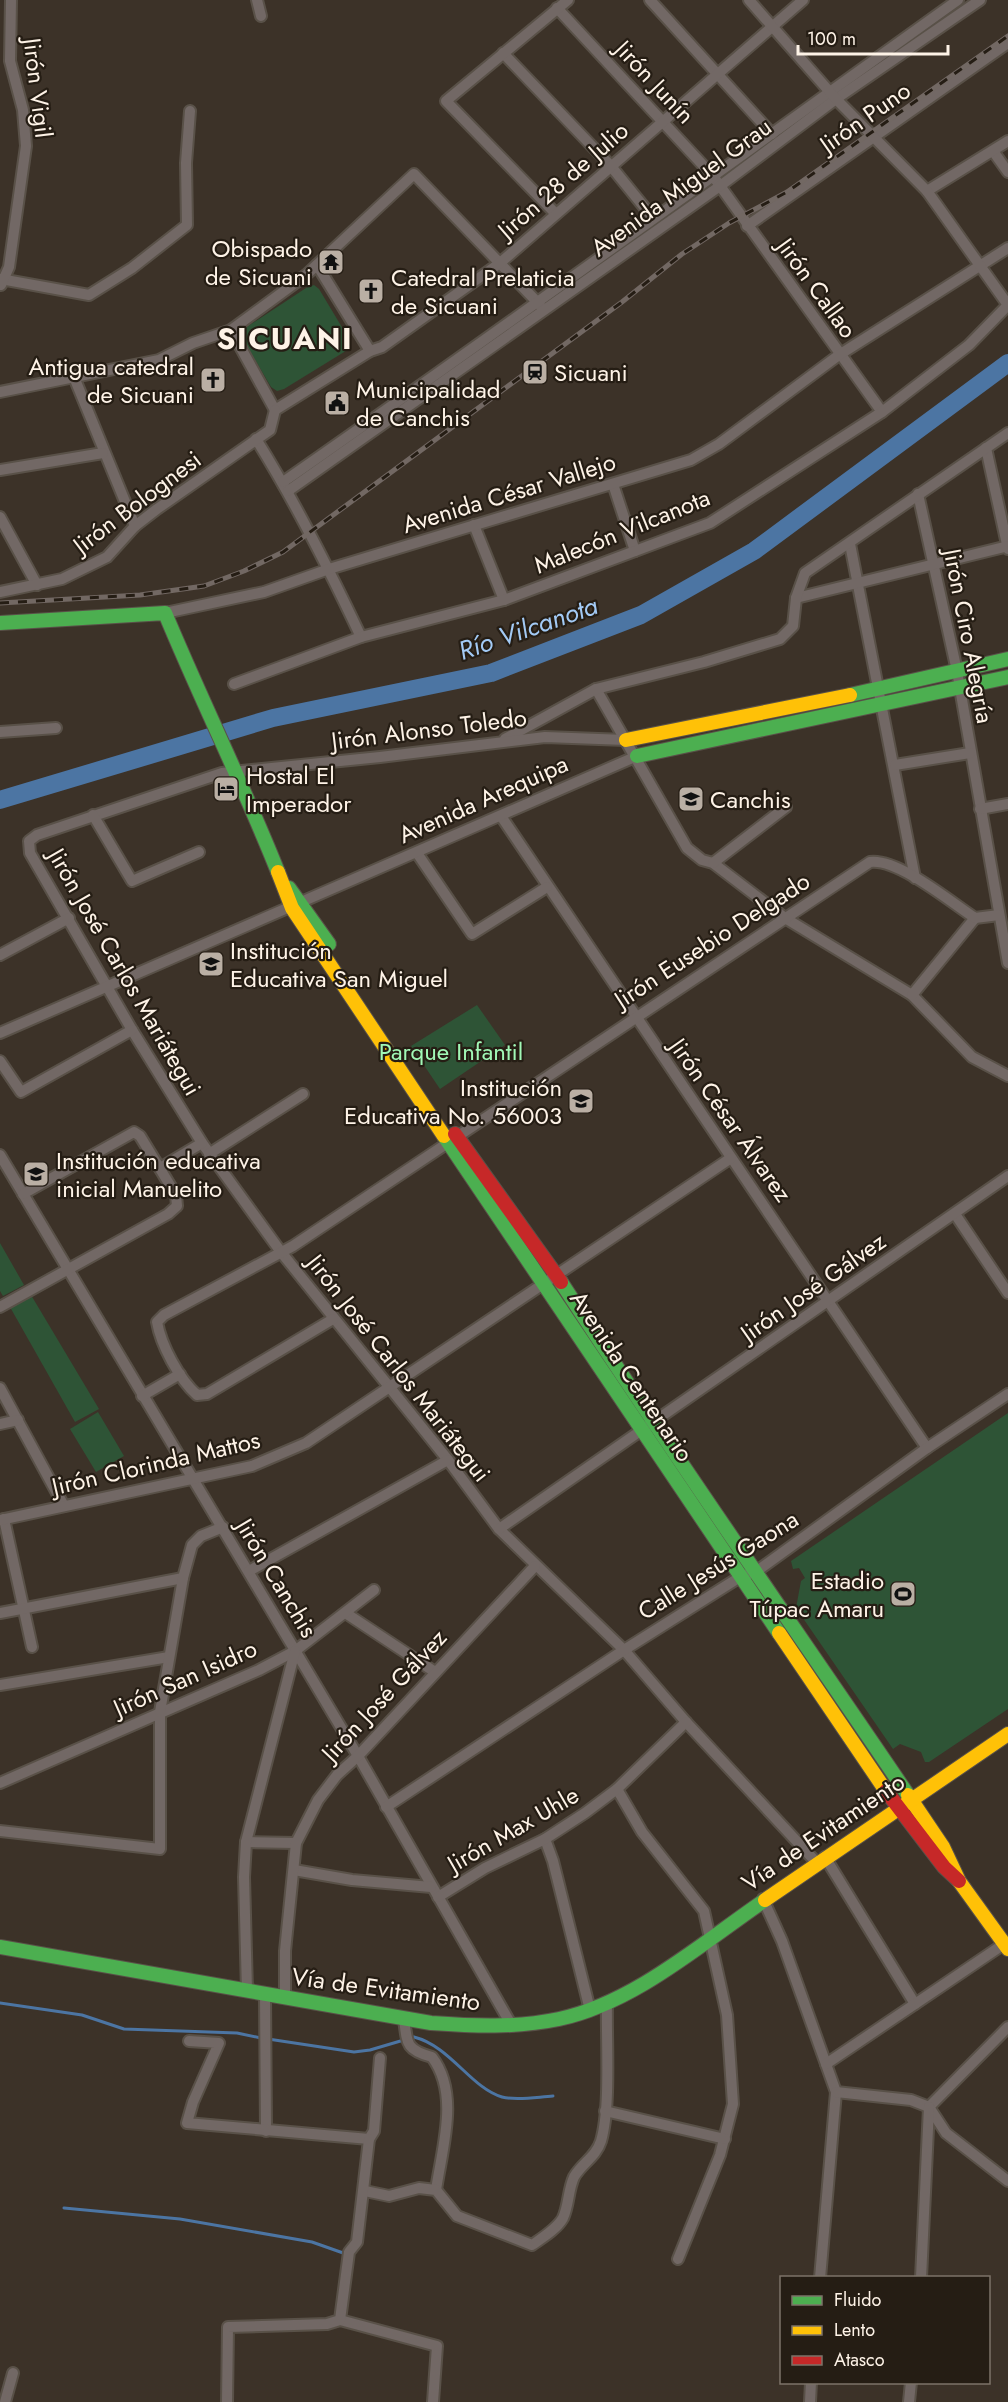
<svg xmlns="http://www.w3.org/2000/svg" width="1008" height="2402" font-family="Jost,sans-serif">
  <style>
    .green { fill: #2e5436 }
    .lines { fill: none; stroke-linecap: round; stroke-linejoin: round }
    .stream { stroke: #4c75a3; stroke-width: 3 }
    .river { stroke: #4c75a3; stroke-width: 18 }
    .street-casing { stroke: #595148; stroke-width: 14 }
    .fast-casing { stroke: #595148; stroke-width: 16 }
    .slow-casing { stroke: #595148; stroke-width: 16 }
    .jam-casing { stroke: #595148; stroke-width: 16 }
    .street { stroke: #726865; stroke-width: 10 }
    .fast { stroke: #4caf50; stroke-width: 14 }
    .slow { stroke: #ffc107; stroke-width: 14 }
    .jam { stroke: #c62828; stroke-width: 14 }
    .rail-casing { stroke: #726863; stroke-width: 5 }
    .rail { stroke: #251d14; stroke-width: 3; stroke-dasharray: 9; stroke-linecap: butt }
    .labels { text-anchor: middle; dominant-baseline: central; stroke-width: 4.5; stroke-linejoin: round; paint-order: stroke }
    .street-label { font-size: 24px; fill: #fef3e7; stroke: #251d14 }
    .poi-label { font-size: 24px; fill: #fef3e7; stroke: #251d14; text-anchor: start }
    .park-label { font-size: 24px; fill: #a1f8b6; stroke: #251d14 }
    .water-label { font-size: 26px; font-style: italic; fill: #a3caf5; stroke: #251d14 }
    .district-label { font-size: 30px; font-weight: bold; letter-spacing: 1.5px; fill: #fef3e7; stroke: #251d14 }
  </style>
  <rect width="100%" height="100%" fill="#3c3228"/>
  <g class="green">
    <polygon points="314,285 319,289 349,339 349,349 284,389 277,391 271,387 241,336 242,330 306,288"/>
    <polygon points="477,1005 505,1045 440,1089 411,1046"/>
    <polygon points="0,1243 24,1285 3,1296 0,1291"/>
    <polygon points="31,1295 99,1409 75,1422 10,1307"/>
    <polygon points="98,1412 124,1456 96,1472 70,1429"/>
    <polygon points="1008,1413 1008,1709 929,1762 925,1762 921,1752 900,1744 893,1749 796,1608 801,1581 805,1578 799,1568 793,1569 791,1561"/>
  </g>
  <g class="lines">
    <g class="stream">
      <polyline points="0,2003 82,2015 124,2029 237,2033 261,2038"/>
      <path d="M268,2039L354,2052L370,2050L414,2037C450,2046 471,2088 502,2097C517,2101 537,2097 553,2096"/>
      <polyline points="64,2208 180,2219 312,2242 346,2254"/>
    </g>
    <polyline class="river" points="0,800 273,718 491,673 641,615 754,551 1008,363"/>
    <g class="street-casing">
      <g id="street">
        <polyline points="257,0 261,16"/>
        <polyline points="650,0 772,134"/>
        <polyline points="557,8 713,176 882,412"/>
        <polyline points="503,53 610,165 653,218"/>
        <polyline points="993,151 1008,172"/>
        <polyline points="927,191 1008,141"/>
        <polyline points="555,213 446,101 568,0"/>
        <polyline points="747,226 1008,43"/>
        <polyline points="317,265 370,351"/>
        <polyline points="0,279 89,295 132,268 187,225 186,163 190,111"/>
        <polyline points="1,285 9,267 26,146 23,110 10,61 11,0"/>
        <polyline points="231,330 275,410"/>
        <polyline points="74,377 135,526"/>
        <polyline points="0,392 159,360 193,343 231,330 306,275 414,174 540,305"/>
        <polyline points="275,410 370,351 382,347 500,263 803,0"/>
        <path d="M256,439C296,503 329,569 361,637"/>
        <polyline points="986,448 1008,549"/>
        <polyline points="0,470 103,453"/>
        <path d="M283,482C510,324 733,161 958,0"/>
        <polyline points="613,484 635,551"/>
        <polyline points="288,491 720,186 836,99 980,0"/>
        <polyline points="918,494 957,671 1008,963"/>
        <polyline points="0,517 37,585"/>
        <polyline points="474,525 504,600"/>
        <polyline points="850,544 915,878"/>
        <polyline points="0,592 62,579 107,557 135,526 157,509 270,430 275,410"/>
        <polyline points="796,598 1008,546"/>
        <polyline points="165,613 264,592 329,569 691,460 719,444 839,355 1008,248"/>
        <polyline points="234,684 361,637 504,600 710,523 882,412 969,345 1008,305 927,191 836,99 749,0"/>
        <polyline points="596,689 687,848 702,860 713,863 785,918 912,995 972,1057 1008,1076"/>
        <polyline points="0,732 56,728"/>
        <polyline points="505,739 596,689 704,662 780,639 793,626 796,598 805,573 1008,433"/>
        <polyline points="626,740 545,737 380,757 222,773 37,835 29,841 30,853 132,1030 202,1143 281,1252 448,1460 499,1529 624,1650 686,1722 816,1862"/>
        <polyline points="895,765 970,753"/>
        <polyline points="980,809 1008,804"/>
        <polyline points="93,815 132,881 199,852"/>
        <polyline points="501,816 927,1448"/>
        <polyline points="417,853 472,934 547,887"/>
        <polyline points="713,863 786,807"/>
        <polyline points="0,955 69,918"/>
        <polyline points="912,995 975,918"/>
        <polyline points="0,1033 637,756"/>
        <polyline points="0,1061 21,1092 132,1030"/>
        <polyline points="209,1154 303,1094"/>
        <polyline points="0,1155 358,1756 512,2026"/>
        <polyline points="160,1168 202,1143"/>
        <polyline points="955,1214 1008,1293"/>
        <polyline points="0,1307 168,1214 177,1206 176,1195 140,1136 134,1132 23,1194"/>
        <path d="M333,1319L207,1394L197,1395C179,1379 161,1345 157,1322L164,1315L293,1246L870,862C898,858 952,903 975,918L999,915"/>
        <polyline points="0,1388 64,1506"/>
        <polyline points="142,1396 180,1374"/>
        <polyline points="0,1424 18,1420"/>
        <polyline points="4,1519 32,1647"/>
        <polyline points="0,1520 252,1466 306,1443 731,1158"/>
        <polyline points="499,1529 1008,1176"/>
        <polyline points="249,1571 448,1460"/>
        <polyline points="0,1613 183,1578"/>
        <polyline points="347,1614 435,1672"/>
        <polyline points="0,1685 169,1657"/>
        <polyline points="0,1783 259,1670 295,1651 374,1590"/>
        <polyline points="617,1789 642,1832 704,1911 727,2015 733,2104 720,2155 678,2259"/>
        <polyline points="386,1807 624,1650 740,1577 757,1571 927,1448 1008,1394"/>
        <polyline points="0,1831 160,1849 160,1712 183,1578 192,1545 201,1536 223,1527"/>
        <polyline points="545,1839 553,1861 590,2010"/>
        <polyline points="246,1842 296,1843"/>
        <polyline points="825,1857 915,2004"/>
        <polyline points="294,1870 352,1880 431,1887"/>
        <polyline points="438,1897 485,1868 545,1839 585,1813 617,1789 686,1722"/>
        <polyline points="763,1899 782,1941 836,2092 820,2278"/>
        <polyline points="247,1991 244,1877 246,1842 295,1651"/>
        <polyline points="265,1994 266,2131"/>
        <polyline points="285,1996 285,1951 296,1843 318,1800 337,1775 358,1756 535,1566"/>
        <path d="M404,2018C407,2044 406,2050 432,2057C460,2094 442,2148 436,2190"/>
        <polyline points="189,2041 219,2043 193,2102 187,2123 369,2139 374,2131 380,2058"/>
        <polyline points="826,2064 1004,1944"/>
        <polyline points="836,2092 911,2100 929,2107 1008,2027"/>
        <polyline points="929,2107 946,2133 1008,2181"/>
        <polyline points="605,2111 725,2139"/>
        <path d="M365,2191L389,2196L419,2188L436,2190L457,2216L532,2245C542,2238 557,2229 563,2218C569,2205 568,2190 574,2177C582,2163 596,2157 601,2141C611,2107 606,2039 607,2002"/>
        <polyline points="921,2278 929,2107"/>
        <polyline points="340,2320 437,2346 433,2402"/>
        <polyline points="5,2402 13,2373"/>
        <polyline points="227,2402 228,2327 327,2324 340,2320 349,2252 357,2242 369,2139"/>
        <polyline points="810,2402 811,2382"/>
        <polyline points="909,2402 911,2382"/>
      </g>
    </g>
    <g class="fast-casing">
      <g id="fast">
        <path d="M0,623L165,613C201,700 243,784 278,872"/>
        <polyline points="850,695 1008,659"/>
        <polyline points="637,756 1008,677"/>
        <polyline points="289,888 329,944"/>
        <polyline points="444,1136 779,1633"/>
        <path d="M561,1282C673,1455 792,1624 908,1795"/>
        <path d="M0,1947L431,2023C474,2026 516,2028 559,2019C634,2003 702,1943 765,1900"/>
      </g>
    </g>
    <g class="slow-casing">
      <g id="slow">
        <polyline points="626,740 850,695"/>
        <polyline points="278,872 292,908 444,1136"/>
        <polyline points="779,1633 886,1791"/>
        <polyline points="908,1795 943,1847 959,1881 1008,1949"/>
        <polyline points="765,1900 1008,1734"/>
      </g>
    </g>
    <g class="jam-casing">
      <g id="jam">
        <polyline points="455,1134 561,1282"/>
        <polyline points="886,1791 944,1867 959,1881"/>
      </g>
    </g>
    <use href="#street" class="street"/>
    <use href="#fast" class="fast"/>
    <use href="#slow" class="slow"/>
    <use href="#jam" class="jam"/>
    <g class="rail-casing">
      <polyline id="rail" points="0,603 140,595 204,586 244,571 283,552 622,302 682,254 729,223 787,192 1008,36"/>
    </g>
    <use href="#rail" class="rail"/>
  </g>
  <defs>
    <g id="temple-square" transform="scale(1.35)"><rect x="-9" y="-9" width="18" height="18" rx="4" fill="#baafa4" stroke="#251d14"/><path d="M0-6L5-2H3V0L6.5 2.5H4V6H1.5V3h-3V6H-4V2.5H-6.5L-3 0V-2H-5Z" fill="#111"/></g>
    <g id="church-square" transform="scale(1.35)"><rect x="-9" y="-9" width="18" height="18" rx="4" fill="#baafa4" stroke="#251d14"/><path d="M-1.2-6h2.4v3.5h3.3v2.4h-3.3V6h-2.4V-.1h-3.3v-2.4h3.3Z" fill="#111"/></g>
    <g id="station-square" transform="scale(1.35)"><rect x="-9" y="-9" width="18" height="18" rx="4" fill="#baafa4" stroke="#251d14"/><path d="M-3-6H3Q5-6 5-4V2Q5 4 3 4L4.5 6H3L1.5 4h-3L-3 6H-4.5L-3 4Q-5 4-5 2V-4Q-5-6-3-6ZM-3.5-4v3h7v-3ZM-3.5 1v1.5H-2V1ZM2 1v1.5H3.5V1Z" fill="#111"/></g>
    <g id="civic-square" transform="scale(1.35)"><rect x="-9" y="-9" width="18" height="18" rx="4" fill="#baafa4" stroke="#251d14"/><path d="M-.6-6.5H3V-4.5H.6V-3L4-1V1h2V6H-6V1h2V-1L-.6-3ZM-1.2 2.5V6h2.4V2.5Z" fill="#111"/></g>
    <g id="hotel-square" transform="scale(1.35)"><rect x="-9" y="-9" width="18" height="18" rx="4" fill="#baafa4" stroke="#251d14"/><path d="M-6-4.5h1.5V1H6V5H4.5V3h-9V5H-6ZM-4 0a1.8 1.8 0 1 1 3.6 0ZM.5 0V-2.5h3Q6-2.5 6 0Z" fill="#111"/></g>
    <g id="school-square" transform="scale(1.35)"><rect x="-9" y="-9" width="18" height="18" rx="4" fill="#baafa4" stroke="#251d14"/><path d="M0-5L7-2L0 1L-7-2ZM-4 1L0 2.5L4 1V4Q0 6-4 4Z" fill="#111"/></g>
    <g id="stadium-square" transform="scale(1.35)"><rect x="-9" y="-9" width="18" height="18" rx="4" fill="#baafa4" stroke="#251d14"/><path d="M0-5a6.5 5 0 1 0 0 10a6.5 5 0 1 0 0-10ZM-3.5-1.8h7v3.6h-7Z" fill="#111"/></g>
  </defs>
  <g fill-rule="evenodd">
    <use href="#temple-square" x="331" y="262"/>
    <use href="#church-square" x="371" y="291"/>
    <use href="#station-square" x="535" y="372"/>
    <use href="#church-square" x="213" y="380"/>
    <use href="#civic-square" x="337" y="403"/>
    <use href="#hotel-square" x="226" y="789"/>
    <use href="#school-square" x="691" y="799"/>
    <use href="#school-square" x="211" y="964"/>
    <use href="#school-square" x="581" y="1101"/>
    <use href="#school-square" x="36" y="1174"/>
    <use href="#stadium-square" x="903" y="1594"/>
  </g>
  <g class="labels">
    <g class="street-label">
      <text transform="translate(655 82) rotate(47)">Jirón Junín</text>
      <text transform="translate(38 88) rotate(83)">Jirón Vigil</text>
      <text transform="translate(865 117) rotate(-35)">Jirón Puno</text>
      <text transform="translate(563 180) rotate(-41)">Jirón 28 de Julio</text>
      <text transform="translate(681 187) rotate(-36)">Avenida Miguel Grau</text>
      <text transform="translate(817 288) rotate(54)">Jirón Callao</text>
      <text transform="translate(509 493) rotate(-17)">Avenida César Vallejo</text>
      <text transform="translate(137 502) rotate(-37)">Jirón Bolognesi</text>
      <text transform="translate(622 531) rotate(-22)">Malecón Vilcanota</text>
      <text transform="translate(969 636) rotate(79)">Jirón Ciro Alegría</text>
      <text transform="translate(429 729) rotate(-7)">Jirón Alonso Toledo</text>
      <text transform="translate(483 799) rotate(-24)">Avenida Arequipa</text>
      <text transform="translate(712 940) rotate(-33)">Jirón Eusebio Delgado</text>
      <text transform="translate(125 972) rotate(60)">Jirón José Carlos Mariátegui</text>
      <text transform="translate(731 1120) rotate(55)">Jirón César Álvarez</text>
      <text transform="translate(813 1287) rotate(-35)">Jirón José Gálvez</text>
      <text transform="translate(399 1368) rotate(52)">Jirón José Carlos Mariátegui</text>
      <text transform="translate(632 1376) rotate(56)">Avenida Centenario</text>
      <text transform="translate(156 1463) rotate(-13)">Jirón Clorinda Mattos</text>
      <text transform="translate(718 1565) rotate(-32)">Calle Jesús Gaona</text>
      <text transform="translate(277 1578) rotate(59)">Jirón Canchis</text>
      <text transform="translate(185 1678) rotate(-24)">Jirón San Isidro</text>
      <text transform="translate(384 1695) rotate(-47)">Jirón José Gálvez</text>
      <text transform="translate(513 1829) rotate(-30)">Jirón Max Uhle</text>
      <text transform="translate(823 1832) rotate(-34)">Vía de Evitamiento</text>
      <text transform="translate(386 1989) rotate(8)">Vía de Evitamiento</text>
    </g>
    <g class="poi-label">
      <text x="312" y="248" text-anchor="end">Obispado<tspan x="312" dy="28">de Sicuani</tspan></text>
      <text x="391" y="277">Catedral Prelaticia<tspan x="391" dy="28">de Sicuani</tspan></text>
      <text x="194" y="366" text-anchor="end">Antigua catedral<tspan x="194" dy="28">de Sicuani</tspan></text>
      <text x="554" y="372">Sicuani</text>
      <text x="356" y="389">Municipalidad<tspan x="356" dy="28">de Canchis</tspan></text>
      <text x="246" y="775">Hostal El<tspan x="246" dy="28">Imperador</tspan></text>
      <text x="710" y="799">Canchis</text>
      <text x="230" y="950">Institución<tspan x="230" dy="28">Educativa San Miguel</tspan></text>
      <text x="562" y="1087" text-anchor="end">Institución<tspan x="562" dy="28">Educativa No. 56003</tspan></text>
      <text x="56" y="1160">Institución educativa<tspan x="56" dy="28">inicial Manuelito</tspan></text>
      <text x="884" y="1580" text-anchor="end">Estadio<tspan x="884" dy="28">Túpac Amaru</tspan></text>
    </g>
    <g class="park-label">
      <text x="451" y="1051">Parque Infantil</text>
    </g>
    <g class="water-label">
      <text transform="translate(528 628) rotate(-19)">Río Vilcanota</text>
    </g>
    <g class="district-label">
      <text x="285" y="338">SICUANI</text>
    </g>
  </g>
  <rect x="780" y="2276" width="210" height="108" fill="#251d14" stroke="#7c7368" stroke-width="1.5"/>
  <rect x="792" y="2296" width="30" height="9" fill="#4caf50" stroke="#7c7368" stroke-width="1.5"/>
  <text x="834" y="2306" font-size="18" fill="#fef3e7">Fluido</text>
  <rect x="792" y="2326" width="30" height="9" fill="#ffc107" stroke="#7c7368" stroke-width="1.5"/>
  <text x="834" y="2336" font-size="18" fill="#fef3e7">Lento</text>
  <rect x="792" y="2356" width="30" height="9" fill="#c62828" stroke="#7c7368" stroke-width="1.5"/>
  <text x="834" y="2366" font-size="18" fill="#fef3e7">Atasco</text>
  <path d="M798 45v9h150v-9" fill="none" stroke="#fef3e7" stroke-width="3"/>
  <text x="807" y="45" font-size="18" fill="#fef3e7" stroke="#251d14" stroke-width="4.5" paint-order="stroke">100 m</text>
</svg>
